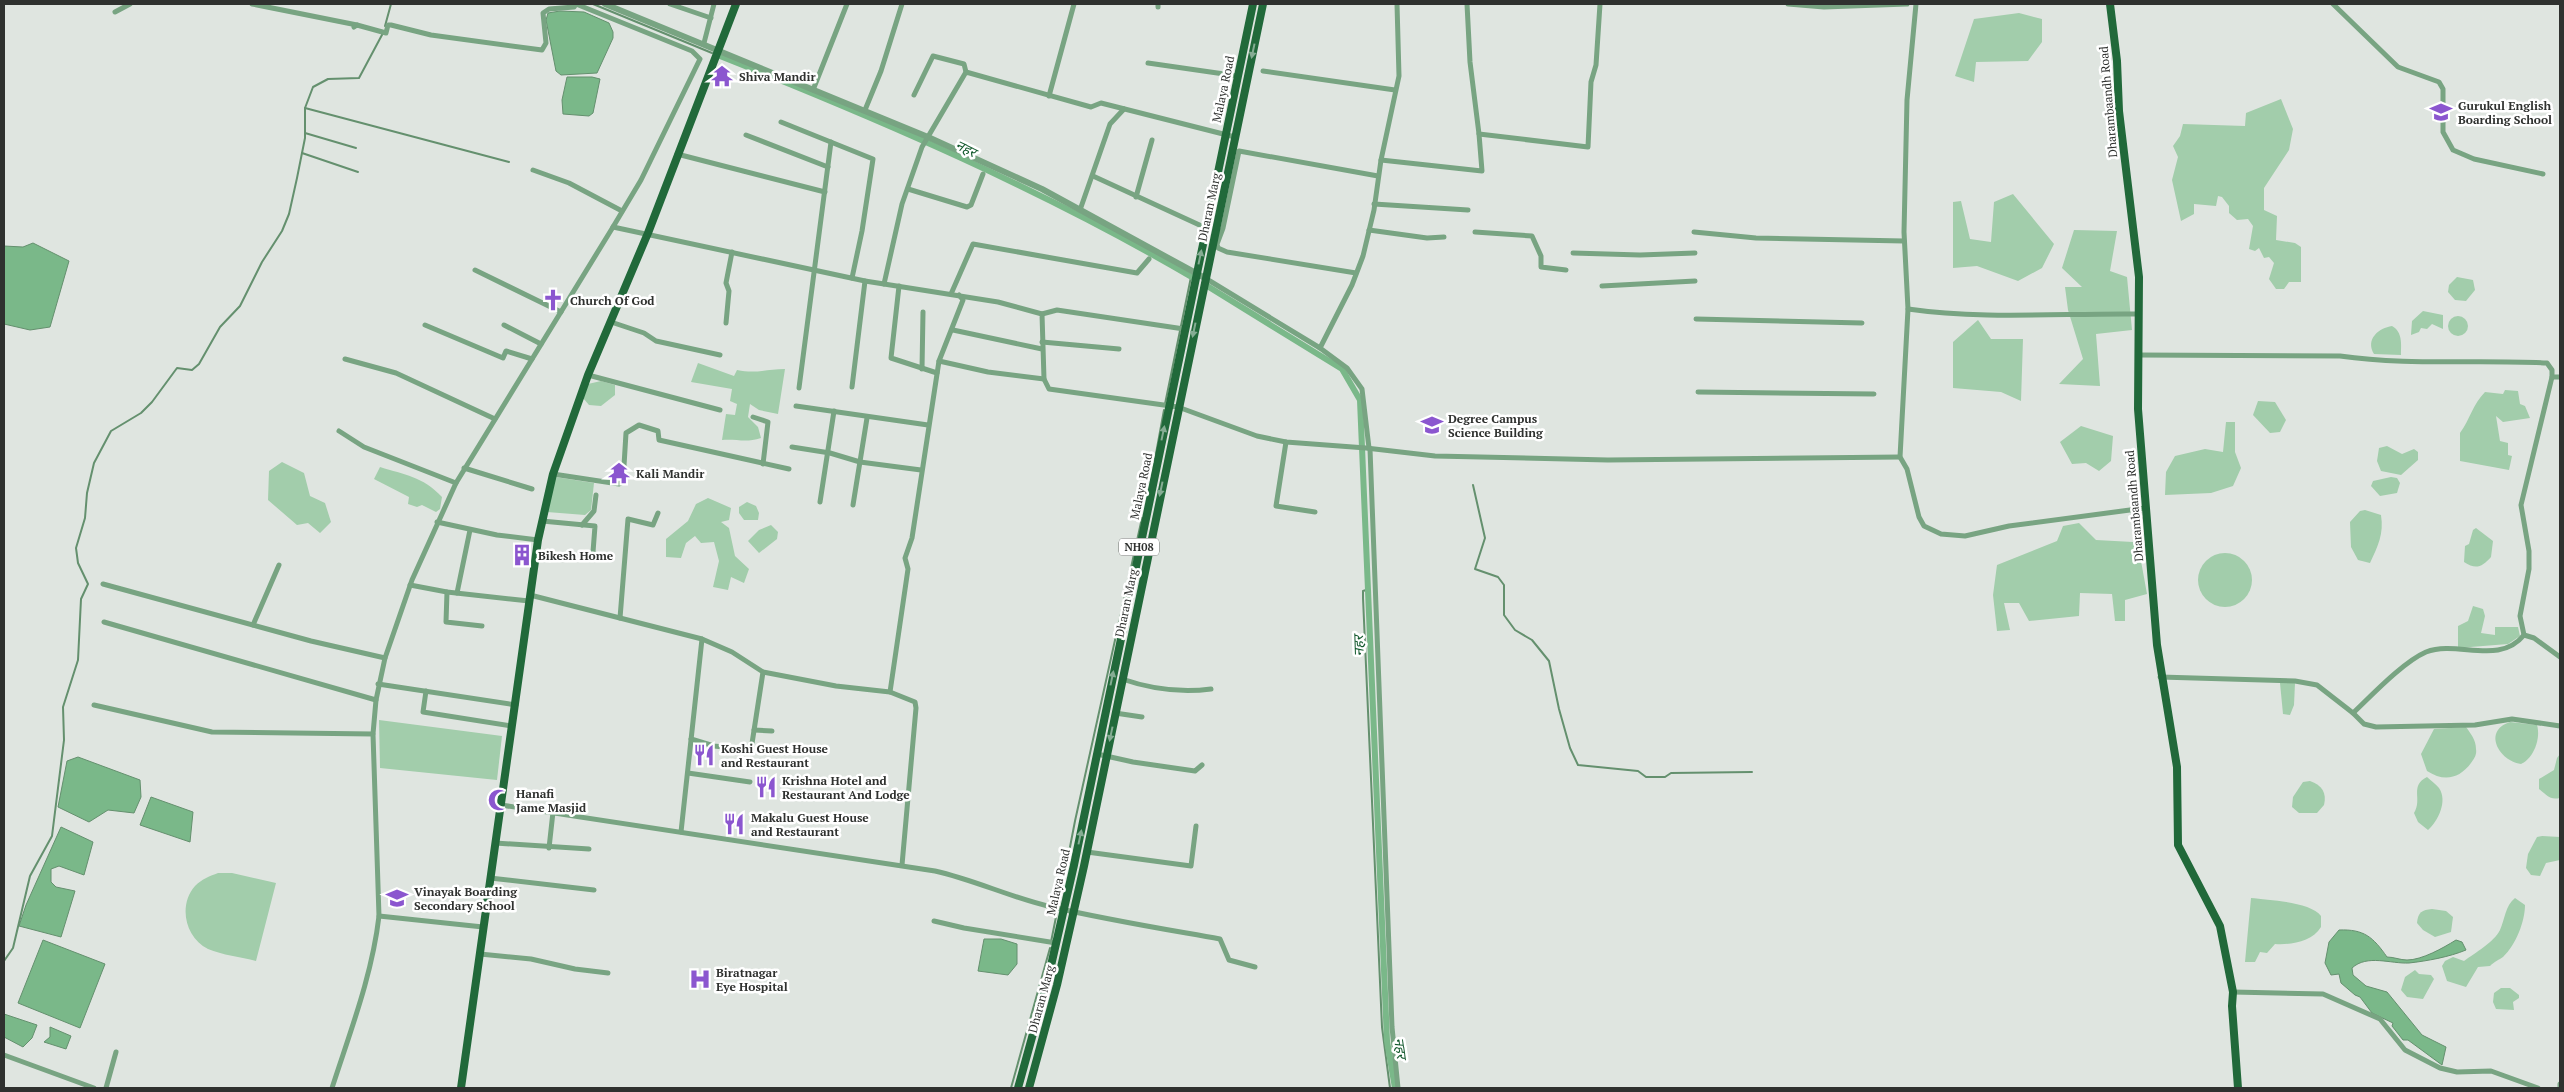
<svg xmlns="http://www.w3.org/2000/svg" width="2564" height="1092" font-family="'PT Serif','Noto Sans Devanagari',serif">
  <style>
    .green { fill: #a2cdab }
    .water { fill: #7ab889; stroke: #64906e }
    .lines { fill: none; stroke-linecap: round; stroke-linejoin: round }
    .stream { stroke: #64906e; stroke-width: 2 }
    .canal { stroke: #7ab889; stroke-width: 6 }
    .minor { stroke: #78a482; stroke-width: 5 }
    .tertiary { stroke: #78a482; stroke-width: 6 }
    .primary { stroke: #21693a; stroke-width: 8 }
    .oneway { fill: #85ac93 }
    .labels { text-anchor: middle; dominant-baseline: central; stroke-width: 5; stroke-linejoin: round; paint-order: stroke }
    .shield { fill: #fff; stroke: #6d6f6d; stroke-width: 1 }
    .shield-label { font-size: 11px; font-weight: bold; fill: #2f312f }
    .poi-label { font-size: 12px; font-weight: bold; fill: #2f312f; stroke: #fff; text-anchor: start }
    .street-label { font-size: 12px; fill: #2f312f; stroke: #fff }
    .water-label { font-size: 14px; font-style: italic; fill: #145a2e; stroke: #fff }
  </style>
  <rect width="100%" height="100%" fill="#dfe5e0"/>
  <g class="green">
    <polygon points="2019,13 2042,19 2042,42 2028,61 1976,62 1974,82 1955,76 1974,19"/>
    <polygon points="2281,99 2293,129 2289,150 2264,188 2264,210 2277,216 2276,240 2295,243 2301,247 2301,282 2289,282 2284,289 2276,289 2269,279 2274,263 2269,257 2264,258 2259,248 2255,251 2249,249 2253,226 2248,219 2237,220 2229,213 2229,206 2222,197 2218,196 2216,206 2194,204 2194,214 2181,221 2172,180 2178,157 2173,146 2180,136 2183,124 2245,126 2246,113"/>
    <polygon points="2013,194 2054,244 2042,268 2018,281 1977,266 1953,268 1953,202 1961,201 1970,239 1991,242 1994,202"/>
    <polygon points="2074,230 2117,231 2110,271 2127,277 2132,330 2096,334 2100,386 2059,384 2083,359 2068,310 2065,287 2082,287 2062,268"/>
    <polygon points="2457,277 2473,280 2475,290 2466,301 2455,300 2448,292 2449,285"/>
    <polygon points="2423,311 2443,315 2443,329 2432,324 2427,329 2421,328 2419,332 2411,335 2412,321"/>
    <circle cx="2458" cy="326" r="10"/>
    <polygon points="1978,320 1991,339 2023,339 2021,401 2001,392 1953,388 1953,342"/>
    <path d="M2392,326C2403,332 2401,345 2401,355L2374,354C2365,339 2379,328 2392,326Z"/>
    <path d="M698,363L734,376L737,370C756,374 766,369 785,369L778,414L759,410L750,404L748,417L758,427L761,438C746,443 738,439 722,440L726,414L735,415L737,404L730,401L732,389L691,382Z"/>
    <polygon points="601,381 615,385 615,395 601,406 589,405 583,398 588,384"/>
    <path d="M2505,390L2518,391L2520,404L2525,406L2530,418L2503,422L2496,416L2500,441L2508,443V455L2512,456L2509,470L2460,461V433C2470,419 2473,404 2485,392L2503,394Z"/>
    <polygon points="2258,401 2275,402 2286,420 2280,432 2270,433 2253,415"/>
    <polygon points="2226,422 2235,422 2235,452 2241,468 2233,486 2211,493 2165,495 2166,472 2175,456 2205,449 2223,452"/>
    <polygon points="2081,426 2113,436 2111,461 2099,471 2086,463 2072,464 2060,442"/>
    <polygon points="2387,446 2402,454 2414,449 2418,452 2418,460 2401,475 2381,471 2377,461 2379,448"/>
    <polygon points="282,462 304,473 310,496 325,503 331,522 320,533 308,523 297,525 268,500 269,471"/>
    <path d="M380,467C405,475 422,476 442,497L440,509L436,512L422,505L417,507L408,504L409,497L374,479Z"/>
    <polygon points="555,477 594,483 591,510 585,515 547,512"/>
    <polygon points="2391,477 2397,478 2400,483 2397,493 2380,496 2371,486 2373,481"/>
    <polygon points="708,498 731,508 729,520 721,522 729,528 735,556 749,569 744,583 731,577 728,590 713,587 719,561 714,542 701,543 695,536 686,543 681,558 666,557 666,539 688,521 696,504"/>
    <polygon points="747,502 756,506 759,513 758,520 744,520 739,513 739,507"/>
    <path d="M2365,510L2381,515C2384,534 2378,546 2370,563L2358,560L2351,547L2350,522L2360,511Z"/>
    <polygon points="2079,523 2096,540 2133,542 2139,550 2147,594 2125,600 2125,621 2115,621 2112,594 2080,593 2079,616 2029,621 2019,603 2004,603 2010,630 1997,631 1993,595 1997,565 2057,541 2063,526"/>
    <polygon points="771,525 778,532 777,539 759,553 748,541 759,530"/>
    <path d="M2476,528L2493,541L2491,557C2482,567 2476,570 2464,562L2465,546L2469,544L2473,530Z"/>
    <circle cx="2225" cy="580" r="27"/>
    <polygon points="2473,606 2483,609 2485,616 2481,633 2495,635 2495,627 2518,627 2520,636 2508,644 2458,648 2458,626 2468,621"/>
    <polygon points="2280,683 2295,683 2294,705 2290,715 2283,714"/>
    <polygon points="379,720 502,736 497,780 380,768"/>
    <path d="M2510,722L2537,725C2541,738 2534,758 2521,764C2499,761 2482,731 2510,722Z"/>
    <path d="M2466,727C2471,734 2476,740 2476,749C2477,755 2474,759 2471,763C2459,779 2444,782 2427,771L2421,754L2434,729Z"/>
    <path d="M2560,754V798C2549,800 2548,796 2539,789V779L2554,770L2557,758Z"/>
    <path d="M2427,777C2431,781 2436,784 2439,788C2448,801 2438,821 2428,830L2418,822L2414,813C2423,799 2409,786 2427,777Z"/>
    <path d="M2310,781C2322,785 2327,793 2324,805L2317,813H2299L2292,807L2293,797L2303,782Z"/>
    <polygon points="2542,836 2560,837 2560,860 2546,863 2540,876 2531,875 2526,868 2528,854 2537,837"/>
    <path d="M218,873H232L276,883L256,961C241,957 222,955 208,949C185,938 178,905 195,886C202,879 210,876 218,873Z"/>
    <path d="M2251,898C2269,900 2311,902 2321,916V927C2312,942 2291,945 2275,944L2267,953L2260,952L2255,962H2245Z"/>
    <path d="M2515,898L2525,905C2525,921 2516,945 2503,957C2499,960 2495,961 2490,966L2478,967L2466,987L2447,981L2442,966L2445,961L2453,957L2464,961C2475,953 2494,942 2500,930C2505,919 2505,906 2515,898Z"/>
    <path d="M2432,909L2446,911L2453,917L2451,932L2435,937L2423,930L2417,923C2418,912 2422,910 2432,909Z"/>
    <polygon points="2415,970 2419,974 2431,975 2434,979 2423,999 2407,997 2401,990 2405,977"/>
    <polygon points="2501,988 2510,988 2519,995 2519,998 2513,1002 2514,1010 2496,1009 2493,1002 2494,993"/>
  </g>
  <g class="water">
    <polygon points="560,11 584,12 609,23 613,32 613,38 597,73 561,75 556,71 546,20 548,13"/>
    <polygon points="567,77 592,77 600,79 593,113 589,116 563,114 562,100"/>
    <polygon points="33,243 69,261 50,327 30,330 4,324 4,246 23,247"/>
    <polygon points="78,757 140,780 141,797 134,813 108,810 89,822 58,807 67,761"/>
    <polygon points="151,797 193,812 190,842 140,825"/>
    <polygon points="61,827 93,842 84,875 59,866 51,869 51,882 56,887 75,891 61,937 19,926 26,905"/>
    <path d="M2339,930C2364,929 2373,937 2387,957C2394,957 2400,960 2407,960C2422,960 2443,948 2456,940L2462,942L2466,950C2449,957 2427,961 2409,963C2391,964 2367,954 2352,968L2353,975L2366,986L2387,992L2422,1035L2446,1047L2442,1065L2408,1040H2403L2392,1026L2393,1023L2372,1013L2360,997L2355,995L2341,983L2339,974L2331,975L2325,963L2329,942Z"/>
    <polygon points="984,939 1001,939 1017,944 1017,964 1008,975 978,971"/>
    <polygon points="43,940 105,964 80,1028 18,1003"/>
    <polygon points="4,1014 37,1025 32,1038 23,1047 4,1037"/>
    <polygon points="50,1027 71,1036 66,1049 44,1042 50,1037"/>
  </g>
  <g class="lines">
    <g class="stream">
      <polyline points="593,4 712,53"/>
      <polyline points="385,26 391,4"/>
      <polyline points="305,108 509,162"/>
      <polyline points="305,133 356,148"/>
      <polyline points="302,153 358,172"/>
      <polyline points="1165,404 1191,277"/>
      <polyline points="1155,459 1164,410"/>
      <polyline points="1473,485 1485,538 1475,569 1498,577 1504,585 1504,615 1515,630 1532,640 1549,661 1559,709 1570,748 1578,765 1638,771 1646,777 1665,777 1671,773 1752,772"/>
      <polyline points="1369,589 1363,591 1363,598 1382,1027 1390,1088"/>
      <polyline points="1059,904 1075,821 1142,518"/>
      <polyline points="1051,942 1057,912"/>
      <polyline points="4,961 13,948 30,876 52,836 64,740 63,707 78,660 81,599 88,584 78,563 76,548 85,518 87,493 94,463 111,431 141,413 152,402 177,368 192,370 199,364 220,327 240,306 262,262 282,231 289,214 297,178 305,138 305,108 313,87 328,79 359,78 383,33"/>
      <polyline points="1011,1088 1050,948"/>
    </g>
    <g class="canal">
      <path d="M720,56C881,120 1044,190 1195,279"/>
      <polyline points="1204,284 1342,369 1360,400 1387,1041 1395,1088"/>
    </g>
    <g class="minor">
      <polyline points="252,4 357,25"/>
      <polyline points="576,4 692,51 700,59 641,180 613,227 865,281 998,302 1042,314 1044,379 1049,389 1178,407 1257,436 1286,442 1366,448 1435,456 1608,460 1900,457"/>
      <polyline points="670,4 711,18"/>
      <polyline points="1467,4 1470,62 1479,134 1588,147 1591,82 1596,65 1600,4"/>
      <polyline points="1788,4 1824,7 1907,4"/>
      <polyline points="1916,4 1907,100 1904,232 1908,309 1900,457 1907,469 1919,517 1924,526 1941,534 1965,536 2009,526 2145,508"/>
      <polyline points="2333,4 2398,67 2439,82 2443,89 2443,132 2453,150 2474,159 2543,174"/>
      <polyline points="1158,7 1158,4"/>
      <polyline points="115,12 130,4"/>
      <polyline points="354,27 357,25 386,33 388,25 391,25 431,35 542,50 546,43 543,13 549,9 574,7 576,4"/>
      <polyline points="704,43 714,4"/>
      <polyline points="1148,63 1238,76"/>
      <polyline points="1263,71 1395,90"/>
      <polyline points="813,90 847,4"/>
      <polyline points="914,95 933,56 964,64 966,72"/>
      <polyline points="1049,96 1074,4"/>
      <polyline points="865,110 881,71 902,4"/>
      <polyline points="781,122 873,159 862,231 852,278"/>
      <polyline points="746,135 828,167"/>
      <polyline points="677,154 825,192"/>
      <polyline points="1381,160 1482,171 1479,134"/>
      <polyline points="533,170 569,183 622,211"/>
      <polyline points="1093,176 1206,228"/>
      <polyline points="908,189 967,207 971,205 983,174"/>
      <polyline points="1136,197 1152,140"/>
      <polyline points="1374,204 1468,210"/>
      <polyline points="1080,210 1110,124 1124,109"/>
      <polyline points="1369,230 1427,238 1444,237"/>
      <polyline points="1475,232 1532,236 1541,256 1541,267 1566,270"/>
      <polyline points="1694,232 1756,238 1904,241"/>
      <polyline points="1573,253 1640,255 1695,253"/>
      <polyline points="475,270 561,312"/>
      <polyline points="1356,273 1227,252 1218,248 1217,244 1223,228 1239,151 1378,176"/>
      <polyline points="1205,278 1320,348 1347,368 1362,389 1369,448"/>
      <polyline points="884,284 902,204 922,147 966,72 1091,107 1101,103 1235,137"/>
      <polyline points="899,286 891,358 937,373"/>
      <polyline points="1602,286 1695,281"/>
      <polyline points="951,294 973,244 1137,273 1149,259"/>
      <path d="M1908,309C1984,320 2062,313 2138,314"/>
      <polyline points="1042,314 1057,310 1184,329"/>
      <polyline points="1696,319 1862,323"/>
      <polyline points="611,322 644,333 656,341 720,355"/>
      <polyline points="726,323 729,291 726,283 732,252"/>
      <polyline points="425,325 503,358 506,351 532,359"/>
      <polyline points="504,325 541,344"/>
      <polyline points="953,330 1042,349"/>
      <polyline points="1042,342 1119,349"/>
      <polyline points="1320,348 1352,285 1363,256 1374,210 1381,160 1399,76 1397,4"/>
      <path d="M2138,355L2340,356C2409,366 2478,359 2547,363L2552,370V377H2560"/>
      <polyline points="345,359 396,373 495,419"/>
      <polyline points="939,361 988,372 1044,379"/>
      <polyline points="922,369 923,312"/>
      <polyline points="588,375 720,410"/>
      <polyline points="852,387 865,281"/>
      <polyline points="799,388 831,142"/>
      <polyline points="1698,392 1874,394"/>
      <polyline points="796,406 928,425"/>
      <polyline points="753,417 768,422 763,464"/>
      <polyline points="339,431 364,447 456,483"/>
      <polyline points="1286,442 1276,506 1315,512"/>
      <polyline points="792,447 830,453 860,462 921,470"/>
      <polyline points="1370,449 1392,1027 1398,1088"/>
      <polyline points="464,468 532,489"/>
      <polyline points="553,474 619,484 623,482 626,433 639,425 658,431 659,440 789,469"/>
      <polyline points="820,502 834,411"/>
      <polyline points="853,505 867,418"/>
      <polyline points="542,521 595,526 593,552"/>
      <polyline points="437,522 497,535 538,540"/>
      <polyline points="582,525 594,511 596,495"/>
      <polyline points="103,584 311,641 385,658"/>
      <polyline points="410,585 447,592 529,601"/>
      <polyline points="447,592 446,622 482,626"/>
      <polyline points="457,593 470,530"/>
      <polyline points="530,595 702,639 732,652 763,672 836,686 890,692"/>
      <polyline points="620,618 628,519 653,525 658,513"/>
      <polyline points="104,622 376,700"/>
      <polyline points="253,625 279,565"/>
      <polyline points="2524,635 2520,616 2529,569 2529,551 2521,505 2552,377"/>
      <path d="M2160,677L2295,681L2317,685L2353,713C2371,696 2403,662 2426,652C2458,640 2499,666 2524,635L2534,638L2560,657"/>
      <path d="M1122,679C1151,689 1181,693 1211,689"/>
      <polyline points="378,684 516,705"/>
      <polyline points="426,691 423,712 512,726"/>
      <polyline points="94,705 212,732 373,734"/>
      <polyline points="1115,713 1142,717"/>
      <polyline points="2353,713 2364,724 2376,727 2475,725 2512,719 2560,726"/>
      <polyline points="754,730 772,731"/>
      <polyline points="691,739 714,746 751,750 763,672"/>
      <polyline points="1097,754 1133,762 1195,771 1202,765"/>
      <polyline points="688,773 750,782"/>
      <path d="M501,805L935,871C975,880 1012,898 1052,907C1108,920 1164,929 1220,939L1229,960L1255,967"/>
      <polyline points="681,832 702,639"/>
      <polyline points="495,843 589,849"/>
      <polyline points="549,848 553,812"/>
      <polyline points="1087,852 1191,866 1196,826"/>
      <polyline points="902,865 916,708 915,702 890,692 908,569 905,558 912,538 939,361 963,300 959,295"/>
      <polyline points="490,878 594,890"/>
      <polyline points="379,916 483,927"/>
      <polyline points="934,921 964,928 1056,943"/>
      <polyline points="480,954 531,959 575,969 608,973"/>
      <polyline points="2233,992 2323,994 2380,1019 2405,1050 2440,1068 2457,1072 2491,1071 2538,1088"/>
      <polyline points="4,1055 94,1088"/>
      <polyline points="106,1088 116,1052"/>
      <path d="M332,1088C350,1032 372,976 379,916L373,734L376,700L385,658L412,580L456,483L613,227"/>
      <polyline points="2560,1088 2560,1084"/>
    </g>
    <polyline class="tertiary" points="605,4 928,137 1042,189 1205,278"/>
    <g class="primary">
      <polyline points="2110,4 2117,61 2119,111 2139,277 2138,409 2157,645 2177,767 2178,845 2220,926 2233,992 2232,1006 2238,1088"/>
      <polyline points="461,1088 538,540 553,474 588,375 648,233 736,4"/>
      <polyline points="1018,1088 1047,983 1074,865 1253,4"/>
      <polyline points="1029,1088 1057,985 1084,866 1263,4"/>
    </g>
  </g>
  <defs><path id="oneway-solid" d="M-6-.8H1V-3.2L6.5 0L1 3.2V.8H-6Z" transform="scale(1.25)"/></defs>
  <g class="oneway">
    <use href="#oneway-solid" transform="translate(1253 51) rotate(102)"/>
    <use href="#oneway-solid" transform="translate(1200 257) rotate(-78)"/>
    <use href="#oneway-solid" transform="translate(1194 330) rotate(102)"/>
    <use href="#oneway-solid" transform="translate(1163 433) rotate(-78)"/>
    <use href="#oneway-solid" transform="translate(1161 489) rotate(102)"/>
    <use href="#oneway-solid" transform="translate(1112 678) rotate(-78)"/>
    <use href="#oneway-solid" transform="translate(1111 734) rotate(102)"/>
    <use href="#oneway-solid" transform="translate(1080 837) rotate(-78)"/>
  </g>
  <defs>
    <g id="temple-bare" transform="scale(1.725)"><path d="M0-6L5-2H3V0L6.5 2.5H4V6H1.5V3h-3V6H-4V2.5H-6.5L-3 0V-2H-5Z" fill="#8b56cf" stroke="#fff" stroke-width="2.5" paint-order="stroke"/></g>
    <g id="school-bare" transform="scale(1.725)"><path d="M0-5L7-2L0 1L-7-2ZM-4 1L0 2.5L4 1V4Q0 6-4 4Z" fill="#8b56cf" stroke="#fff" stroke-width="2.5" paint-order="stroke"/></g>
    <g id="church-bare" transform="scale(1.725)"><path d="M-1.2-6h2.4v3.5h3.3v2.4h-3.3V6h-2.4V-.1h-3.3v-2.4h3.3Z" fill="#8b56cf" stroke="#fff" stroke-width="2.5" paint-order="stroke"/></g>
    <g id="university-bare" transform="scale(1.725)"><path d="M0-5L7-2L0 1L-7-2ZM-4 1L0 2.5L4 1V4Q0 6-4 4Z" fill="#8b56cf" stroke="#fff" stroke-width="2.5" paint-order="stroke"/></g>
    <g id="building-bare" transform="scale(1.725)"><path d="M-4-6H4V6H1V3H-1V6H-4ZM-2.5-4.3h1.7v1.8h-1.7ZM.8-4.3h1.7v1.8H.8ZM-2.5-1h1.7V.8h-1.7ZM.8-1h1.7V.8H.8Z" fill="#8b56cf" stroke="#fff" stroke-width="2.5" paint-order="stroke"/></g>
    <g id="restaurant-bare" transform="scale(1.725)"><path d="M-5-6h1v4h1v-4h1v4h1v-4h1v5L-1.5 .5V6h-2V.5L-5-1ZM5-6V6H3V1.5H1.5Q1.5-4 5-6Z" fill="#8b56cf" stroke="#fff" stroke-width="2.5" paint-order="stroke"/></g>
    <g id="mosque-bare" transform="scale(1.725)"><path d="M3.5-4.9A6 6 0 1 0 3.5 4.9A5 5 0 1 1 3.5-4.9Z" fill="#8b56cf" stroke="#fff" stroke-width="2.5" paint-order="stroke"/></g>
    <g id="hospital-bare" transform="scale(1.725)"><path d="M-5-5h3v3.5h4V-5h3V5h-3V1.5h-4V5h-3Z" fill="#8b56cf" stroke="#fff" stroke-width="2.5" paint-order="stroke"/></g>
  </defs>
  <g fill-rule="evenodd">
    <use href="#temple-bare" x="722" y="76"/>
    <use href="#school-bare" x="2441" y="112"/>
    <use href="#church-bare" x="553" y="300"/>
    <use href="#university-bare" x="1432" y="425"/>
    <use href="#temple-bare" x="619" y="473"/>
    <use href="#building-bare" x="522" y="555"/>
    <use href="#restaurant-bare" x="704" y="755"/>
    <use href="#restaurant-bare" x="766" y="787"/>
    <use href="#mosque-bare" x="499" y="800"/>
    <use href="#restaurant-bare" x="734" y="824"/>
    <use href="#school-bare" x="397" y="898"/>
    <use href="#hospital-bare" x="700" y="979"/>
  </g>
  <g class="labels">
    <rect class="shield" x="1119" y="538.5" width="40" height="17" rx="4"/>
    <g class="shield-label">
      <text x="1139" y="547">NH08</text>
    </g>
    <g class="poi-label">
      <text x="739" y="76">Shiva Mandir</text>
      <text x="2458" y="105">Gurukul English<tspan x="2458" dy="14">Boarding School</tspan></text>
      <text x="570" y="300">Church Of God</text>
      <text x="1448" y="418">Degree Campus<tspan x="1448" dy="14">Science Building</tspan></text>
      <text x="636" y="473">Kali Mandir</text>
      <text x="538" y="555">Bikesh Home</text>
      <text x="721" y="748">Koshi Guest House<tspan x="721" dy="14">and Restaurant</tspan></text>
      <text x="782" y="780">Krishna Hotel and<tspan x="782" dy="14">Restaurant And Lodge</tspan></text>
      <text x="516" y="793">Hanafi<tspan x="516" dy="14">Jame Masjid</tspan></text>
      <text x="751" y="817">Makalu Guest House<tspan x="751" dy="14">and Restaurant</tspan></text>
      <text x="414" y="891">Vinayak Boarding<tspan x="414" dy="14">Secondary School</tspan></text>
      <text x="716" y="972">Biratnagar<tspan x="716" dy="14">Eye Hospital</tspan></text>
    </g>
    <g class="street-label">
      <text transform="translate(1223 89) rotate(-78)">Malaya Road</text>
      <text transform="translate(2108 102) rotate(-95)">Dharambaandh Road</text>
      <text transform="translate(1209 207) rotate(-78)">Dharan Marg</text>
      <text transform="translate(1141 486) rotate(-78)">Malaya Road</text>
      <text transform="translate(2134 506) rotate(-95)">Dharambaandh Road</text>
      <text transform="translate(1126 603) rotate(-78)">Dharan Marg</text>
      <text transform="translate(1058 882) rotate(-77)">Malaya Road</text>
      <text transform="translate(1041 999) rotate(-75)">Dharan Marg</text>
    </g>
    <g class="water-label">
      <text transform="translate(966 148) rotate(26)">नहर</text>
      <text transform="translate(1358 646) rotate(-92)">नहर</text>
      <text transform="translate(1401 1048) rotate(82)">नहर</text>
    </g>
  </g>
  <rect width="2564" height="1092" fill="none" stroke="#2f312f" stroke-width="10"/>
</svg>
